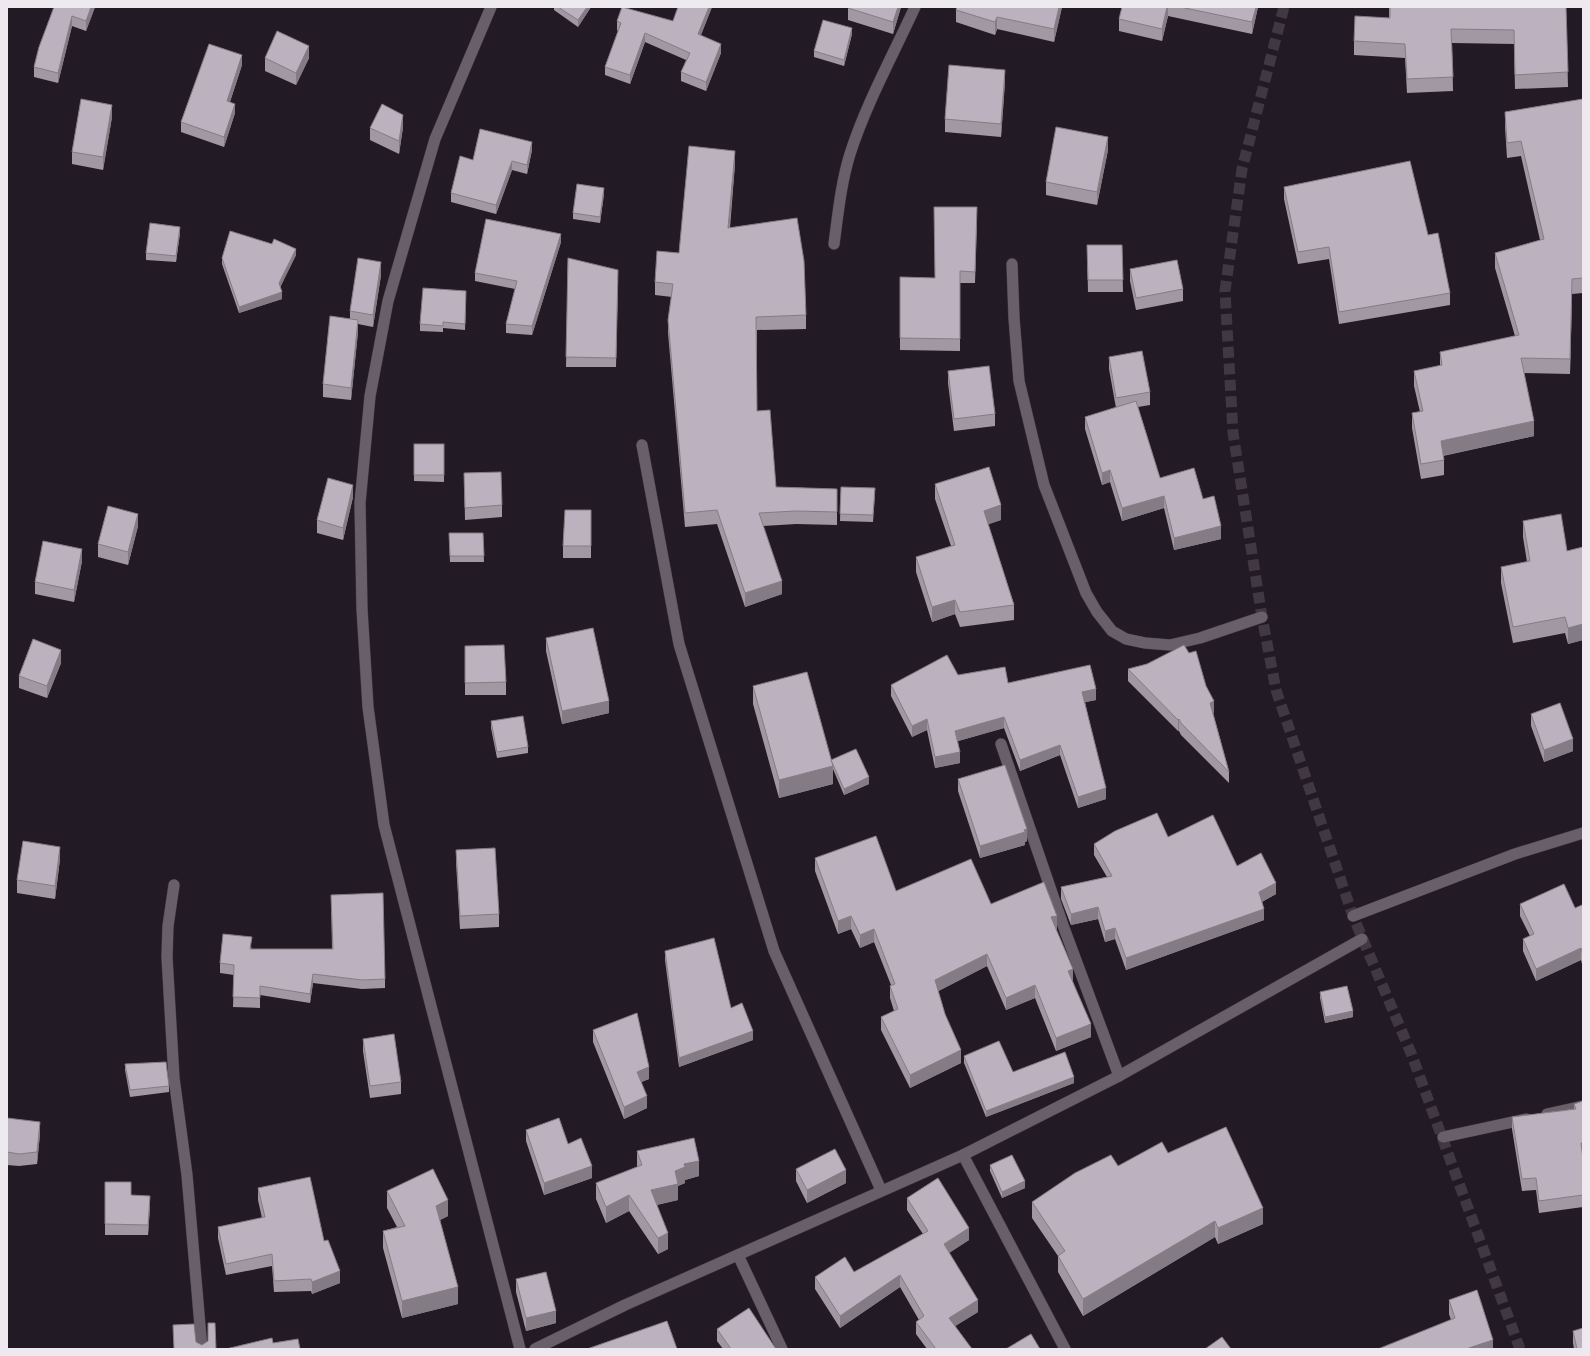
<svg xmlns="http://www.w3.org/2000/svg" width="1590" height="1356" font-family="Montserrat,sans-serif">
  <style>
    .lines { fill: none; stroke-linecap: round; stroke-linejoin: round }
    .minor-tunnel { stroke: #413942; stroke-width: 11; stroke-dasharray: 11 5.5; stroke-linecap: butt }
    .minor-casing { stroke: #3e373f; stroke-width: 12 }
    .minor { stroke: #695f6b; stroke-width: 11 }
    .wall { fill: #a298a3 }
    .shaded-wall { fill: #847c85 }
    .building { fill: #bcb1be; stroke: #847c85 }
  </style>
  <rect width="100%" height="100%" fill="#221a24"/>
  <g class="lines">
    <polyline class="minor-tunnel" points="1284,7 1242,169 1225,291 1233,433 1262,617 1276,690 1353,916 1411,1053 1520,1349"/>
    <g class="minor-casing">
      <g id="minor">
        <polyline points="491,7 435,139 388,301 370,396 360,503 362,609 368,707 384,825 520,1349"/>
        <path d="M834,244C838,214 841,183 850,154C866,104 893,55 915,7"/>
        <polyline points="1012,264 1014,318 1019,381 1044,485 1086,593 1097,612 1112,631 1126,639 1145,643 1170,645 1200,638 1262,617"/>
        <polyline points="642,445 679,644 774,951 881,1190"/>
        <polyline points="1001,744 1064,928 1119,1076"/>
        <polyline points="174,885 168,926 167,957 174,1078 187,1175 202,1349"/>
        <polyline points="1353,916 1515,854 1583,833"/>
        <polyline points="1547,1114 1583,1106"/>
        <polyline points="1443,1137 1526,1119"/>
        <polyline points="963,1155 1065,1349"/>
        <polyline points="738,1255 782,1349"/>
        <polyline points="535,1349 625,1305 963,1155 1119,1076 1362,939"/>
      </g>
    </g>
    <use href="#minor" class="minor"/>
  </g>
  <g class="wall">
    <polygon points="54,7 95,7 86,31 72,26 58,83 34,77 34,67"/>
    <polygon points="554,7 591,7 578,27 554,10"/>
    <polygon points="678,7 712,7 701,35 721,53 706,91 681,81 681,72 686,60 645,42 630,84 605,75 605,67 618,31 617,30 617,21 673,21"/>
    <polygon points="901,7 893,34 848,20 848,8"/>
    <polygon points="957,7 1062,7 1054,42 997,29 995,35 956,22 956,10"/>
    <polygon points="1122,7 1258,7 1252,34 1168,16 1162,41 1119,31 1119,19"/>
    <polygon points="1389,7 1566,7 1568,87 1515,89 1514,44 1452,43 1453,91 1407,93 1405,58 1354,55 1354,41 1389,18"/>
    <polygon points="852,34 844,66 814,57 814,51"/>
    <polygon points="265,58 309,58 296,85 265,71"/>
    <polygon points="242,65 230,102 235,113 224,147 181,132 181,122"/>
    <polygon points="1005,82 1001,137 945,132 945,119"/>
    <polygon points="1583,99 1583,293 1572,294 1570,374 1524,373 1534,436 1443,456 1444,460 1444,475 1421,479 1412,428 1412,413 1420,412 1414,386 1414,371 1440,366 1440,352 1515,336 1495,268 1495,253 1540,240 1521,156 1507,158 1505,127 1505,112"/>
    <polygon points="112,117 103,170 72,164 72,152"/>
    <polygon points="403,127 399,154 370,140 370,128"/>
    <polygon points="532,150 527,174 512,170 496,214 451,202 451,193 473,160"/>
    <polygon points="1108,150 1097,205 1046,195 1046,182"/>
    <polygon points="735,164 730,228 806,315 806,329 757,330 757,411 776,487 837,489 837,525 796,524 763,526 782,594 745,607 717,524 685,527 668,333 668,320 672,297 655,295 655,282 679,253"/>
    <polygon points="1284,187 1450,293 1450,305 1339,324 1329,259 1298,264 1284,199"/>
    <polygon points="604,194 600,223 573,219 573,213"/>
    <polygon points="977,218 975,283 960,283 960,351 900,350 900,277 935,278"/>
    <polygon points="180,233 176,262 146,260 146,253"/>
    <polygon points="561,242 532,335 506,333 506,324 515,289 475,281 475,273"/>
    <polygon points="1087,245 1122,245 1123,292 1088,292"/>
    <polygon points="296,255 280,287 282,299 239,313 222,264 222,258"/>
    <polygon points="568,258 618,280 616,367 566,367"/>
    <polygon points="1130,269 1183,289 1183,301 1136,310 1130,281"/>
    <polygon points="381,275 373,327 358,324 358,332 351,400 323,397 323,384 350,319 350,311"/>
    <polygon points="466,297 465,330 443,328 443,332 420,331 420,324"/>
    <polygon points="1109,357 1150,392 1150,405 1138,407 1160,478 1203,499 1221,539 1174,550 1164,508 1122,521 1110,482 1102,485 1085,429 1085,417 1116,408 1109,369"/>
    <polygon points="948,371 995,414 995,426 954,431 948,383"/>
    <polygon points="414,444 444,444 444,482 414,481"/>
    <polygon points="464,473 502,505 502,517 465,520"/>
    <polygon points="935,484 1001,520 988,524 1014,605 1014,620 960,627 955,614 932,622 916,572 916,557 951,546 935,499"/>
    <polygon points="841,487 875,494 873,522 840,521"/>
    <polygon points="353,497 343,540 317,533 317,520"/>
    <polygon points="591,510 591,558 563,558 563,546"/>
    <polygon points="1523,521 1567,551 1583,547 1583,640 1568,644 1565,633 1513,643 1501,583 1501,567 1527,562 1523,537"/>
    <polygon points="138,526 128,565 98,557 98,544"/>
    <polygon points="449,533 483,533 484,562 450,562"/>
    <polygon points="82,561 74,602 35,594 35,582"/>
    <polygon points="546,638 609,713 562,724 546,651"/>
    <polygon points="465,646 506,682 506,695 465,695"/>
    <polygon points="61,663 47,698 19,688 19,676"/>
    <polygon points="1128,669 1206,686 1214,713 1213,713 1229,772 1229,783 1181,735 1179,731 1178,731 1128,681"/>
    <polygon points="958,675 1008,683 1096,700 1085,702 1106,799 1078,808 1060,755 1020,771 1004,728 958,741 960,763 935,768 927,730 912,737 891,696 891,685"/>
    <polygon points="753,686 831,761 831,760 869,784 844,795 833,769 833,784 779,798 753,704"/>
    <polygon points="1531,714 1573,751 1544,762 1531,726"/>
    <polygon points="491,721 528,747 528,753 497,758 491,728"/>
    <polygon points="958,779 1027,841 1025,842 1025,845 980,858 958,791"/>
    <polygon points="1168,837 1237,866 1276,894 1262,902 1264,920 1126,970 1115,939 1105,942 1098,919 1071,925 1061,899 1061,887 1107,877 1094,855 1094,844"/>
    <polygon points="456,850 499,914 499,927 460,929 456,862"/>
    <polygon points="815,858 896,891 991,904 1057,929 1056,929 1091,1037 1056,1051 1035,998 1006,1010 987,966 938,991 945,1014 961,1063 910,1088 881,1030 881,1017 894,1011 890,998 890,986 891,985 874,942 860,948 851,929 838,934 815,871"/>
    <polygon points="60,859 55,899 17,893 17,880"/>
    <polygon points="331,895 385,979 385,988 362,989 313,983 310,1003 260,995 260,1008 233,1007 234,975 220,973 220,963 252,947 251,949 332,949"/>
    <polygon points="1520,904 1575,908 1583,908 1583,968 1581,960 1536,981 1523,951 1523,939 1530,936 1520,916"/>
    <polygon points="665,951 731,1008 753,1040 679,1067 665,960"/>
    <polygon points="1320,992 1353,1017 1325,1023 1320,998"/>
    <polygon points="593,1030 649,1079 641,1082 647,1108 624,1119 593,1042"/>
    <polygon points="363,1039 401,1082 401,1094 370,1098 363,1051"/>
    <polygon points="964,1056 1013,1072 1074,1083 986,1117 964,1063"/>
    <polygon points="125,1064 169,1086 169,1092 130,1097 125,1070"/>
    <polygon points="1583,1101 1583,1155 1582,1155 1583,1159 1583,1207 1539,1213 1536,1190 1522,1191 1512,1129 1512,1117 1574,1109 1574,1104"/>
    <polygon points="7,1118 40,1134 37,1164 19,1166 7,1165"/>
    <polygon points="526,1130 568,1144 592,1178 544,1195 526,1141"/>
    <polygon points="637,1151 699,1176 685,1180 685,1183 678,1186 678,1200 657,1205 668,1249 658,1254 629,1211 606,1223 596,1199 596,1183 637,1167"/>
    <polygon points="1168,1153 1263,1224 1218,1244 1215,1237 1083,1316 1058,1272 1058,1256 1032,1218 1032,1202 1118,1166"/>
    <polygon points="990,1165 1025,1188 1002,1198 990,1171"/>
    <polygon points="796,1169 846,1183 807,1203 796,1181"/>
    <polygon points="105,1182 131,1195 150,1206 148,1235 105,1235"/>
    <polygon points="258,1188 324,1241 340,1283 312,1294 311,1291 274,1292 272,1266 226,1275 218,1238 218,1227 262,1218 258,1200"/>
    <polygon points="387,1191 448,1216 440,1220 458,1304 402,1318 383,1248 383,1231 397,1227 387,1208"/>
    <polygon points="907,1198 969,1240 949,1253 978,1312 955,1326 972,1349 927,1349 916,1334 916,1322 919,1320 900,1287 840,1328 815,1289 815,1277 854,1272 923,1234 907,1210"/>
    <polygon points="516,1279 556,1323 526,1331 516,1292"/>
    <polygon points="1449,1300 1493,1349 1451,1320 1449,1314"/>
    <polygon points="717,1329 776,1349 723,1349 717,1341"/>
    <polygon points="1573,1331 1583,1349 1574,1349 1573,1343"/>
  </g>
  <g class="shaded-wall">
    <polygon points="91,7 95,7 86,31 86,21"/>
    <polygon points="587,7 591,7 578,27 578,20"/>
    <polygon points="709,7 712,7 698,42 698,34"/>
    <polygon points="898,7 901,7 893,34 893,22"/>
    <polygon points="1059,7 1062,7 1054,42 1054,29"/>
    <polygon points="1167,7 1168,7 1168,16 1162,41 1162,29"/>
    <polygon points="1256,7 1258,7 1252,34 1252,22"/>
    <polygon points="72,16 72,26 58,83 58,73"/>
    <polygon points="997,17 997,29 995,35 995,22"/>
    <polygon points="852,28 852,34 844,66 844,60"/>
    <polygon points="645,33 645,42 630,84 630,75"/>
    <polygon points="721,44 721,53 706,91 706,82"/>
    <polygon points="309,46 309,58 296,85 296,73"/>
    <polygon points="242,55 242,65 227,111 227,101"/>
    <polygon points="1005,70 1005,82 1001,137 1001,124"/>
    <polygon points="235,104 235,113 224,147 224,137"/>
    <polygon points="112,105 112,117 103,170 103,157"/>
    <polygon points="403,115 403,127 399,154 399,141"/>
    <polygon points="1108,137 1108,150 1097,205 1097,192"/>
    <polygon points="532,142 532,150 527,174 527,165"/>
    <polygon points="735,151 735,164 728,242 728,228"/>
    <polygon points="512,161 512,170 496,214 496,205"/>
    <polygon points="604,188 604,194 600,223 600,217"/>
    <polygon points="180,227 180,233 176,262 176,256"/>
    <polygon points="561,234 561,242 532,335 532,326"/>
    <polygon points="296,249 296,255 279,290 279,283"/>
    <polygon points="381,262 381,275 373,327 373,315"/>
    <polygon points="1572,279 1572,294 1570,374 1570,359"/>
    <polygon points="282,292 282,299 239,313 239,307"/>
    <polygon points="358,320 358,332 351,400 351,388"/>
    <polygon points="1534,421 1534,436 1441,456 1441,441"/>
    <polygon points="1110,470 1110,482 1102,485 1102,473"/>
    <polygon points="353,485 353,497 343,540 343,528"/>
    <polygon points="1164,496 1164,508 1122,521 1122,508"/>
    <polygon points="1001,505 1001,520 984,526 984,511"/>
    <polygon points="138,514 138,526 128,565 128,552"/>
    <polygon points="1221,526 1221,539 1174,550 1174,538"/>
    <polygon points="82,549 82,561 74,602 74,590"/>
    <polygon points="782,581 782,594 745,607 745,593"/>
    <polygon points="955,600 955,614 932,622 932,607"/>
    <polygon points="1583,624 1583,640 1568,644 1568,628"/>
    <polygon points="61,650 61,663 47,698 47,686"/>
    <polygon points="1096,689 1096,700 1082,703 1082,692"/>
    <polygon points="609,701 609,713 562,724 562,711"/>
    <polygon points="1214,701 1214,713 1210,715 1210,703"/>
    <polygon points="1004,717 1004,728 955,742 955,731"/>
    <polygon points="927,719 927,730 912,737 912,726"/>
    <polygon points="1179,719 1179,731 1178,731 1178,720"/>
    <polygon points="1573,739 1573,751 1544,762 1544,750"/>
    <polygon points="1060,745 1060,755 1020,771 1020,760"/>
    <polygon points="960,752 960,763 935,768 935,757"/>
    <polygon points="833,766 833,784 779,798 779,780"/>
    <polygon points="869,777 869,784 844,795 844,789"/>
    <polygon points="1106,788 1106,799 1078,808 1078,797"/>
    <polygon points="1027,829 1027,841 1025,842 1025,845 980,858 980,846"/>
    <polygon points="60,847 60,859 55,899 55,886"/>
    <polygon points="1276,883 1276,894 1259,903 1259,892"/>
    <polygon points="1098,907 1098,919 1071,925 1071,914"/>
    <polygon points="1264,909 1264,920 1126,970 1126,958"/>
    <polygon points="851,916 851,929 838,934 838,921"/>
    <polygon points="1057,916 1057,929 1051,930 1051,917"/>
    <polygon points="1115,928 1115,939 1105,942 1105,931"/>
    <polygon points="874,929 874,942 860,948 860,935"/>
    <polygon points="1581,948 1581,960 1536,981 1536,969"/>
    <polygon points="987,954 987,966 935,993 935,980"/>
    <polygon points="1073,969 1073,982 1068,984 1068,971"/>
    <polygon points="313,974 313,983 310,1003 310,994"/>
    <polygon points="1035,985 1035,998 1006,1010 1006,998"/>
    <polygon points="1353,1011 1353,1017 1325,1023 1325,1017"/>
    <polygon points="1091,1024 1091,1037 1056,1051 1056,1038"/>
    <polygon points="753,1031 753,1040 679,1067 679,1058"/>
    <polygon points="961,1050 961,1063 910,1088 910,1075"/>
    <polygon points="649,1067 649,1079 637,1084 637,1072"/>
    <polygon points="1074,1077 1074,1083 986,1117 986,1111"/>
    <polygon points="647,1096 647,1108 624,1119 624,1107"/>
    <polygon points="40,1122 40,1134 37,1164 37,1152"/>
    <polygon points="699,1161 699,1176 685,1180 685,1183 678,1186 678,1200 651,1206 651,1190 675,1171 684,1164"/>
    <polygon points="592,1166 592,1178 544,1195 544,1183"/>
    <polygon points="846,1170 846,1183 807,1203 807,1190"/>
    <polygon points="1025,1181 1025,1188 1002,1198 1002,1192"/>
    <polygon points="629,1195 629,1211 606,1223 606,1207"/>
    <polygon points="150,1196 150,1206 148,1235 148,1225"/>
    <polygon points="448,1200 448,1216 436,1222 436,1206"/>
    <polygon points="1263,1208 1263,1224 1218,1244 1218,1228"/>
    <polygon points="1215,1221 1215,1237 1083,1316 1083,1299"/>
    <polygon points="969,1228 969,1240 944,1256 944,1244"/>
    <polygon points="668,1233 668,1249 658,1254 658,1238"/>
    <polygon points="340,1271 340,1283 312,1294 312,1282"/>
    <polygon points="900,1275 900,1287 840,1328 840,1316"/>
    <polygon points="458,1287 458,1304 402,1318 402,1301"/>
    <polygon points="978,1300 978,1312 949,1330 949,1318"/>
    <polygon points="556,1311 556,1323 526,1331 526,1318"/>
    <polygon points="1493,1340 1493,1349 1466,1349"/>
  </g>
  <g class="building">
    <polygon points="54,7 91,7 86,21 72,16 58,73 34,67 39,47"/>
    <polygon points="558,7 587,7 578,20"/>
    <polygon points="622,7 673,21 678,7 709,7 698,34 721,44 706,82 681,72 690,53 645,33 630,75 605,67 621,23 617,21"/>
    <polygon points="848,7 898,7 893,22 848,8"/>
    <polygon points="957,7 1059,7 1054,29 997,17 995,22 956,10"/>
    <polygon points="1122,7 1167,7 1162,29 1119,19"/>
    <polygon points="1180,7 1256,7 1252,22"/>
    <polygon points="1390,7 1566,7 1568,72 1515,75 1514,30 1451,29 1453,77 1407,79 1405,44 1354,41 1355,16 1390,18"/>
    <polygon points="823,20 852,28 844,60 814,51"/>
    <polygon points="277,31 309,46 296,73 265,58"/>
    <polygon points="209,44 242,55 227,101 235,104 224,137 181,122"/>
    <polygon points="949,65 1005,70 1001,124 945,119"/>
    <polygon points="81,99 112,105 103,157 72,152"/>
    <polygon points="1583,99 1583,278 1572,279 1570,359 1521,358 1534,421 1441,441 1444,460 1421,464 1412,413 1423,411 1414,371 1442,365 1440,352 1519,335 1495,253 1544,239 1521,141 1507,143 1505,112"/>
    <polygon points="382,104 403,115 399,141 370,128"/>
    <polygon points="1056,127 1108,137 1097,192 1046,182"/>
    <polygon points="480,129 532,142 527,165 512,161 496,205 451,193 460,156 473,160"/>
    <polygon points="689,146 735,151 728,228 797,218 804,261 806,315 756,317 757,411 770,410 776,487 837,489 837,512 796,511 759,513 782,581 745,593 717,510 685,513 668,320 673,284 655,282 657,251 679,253"/>
    <polygon points="1410,161 1428,235 1438,233 1450,293 1339,312 1329,247 1298,252 1284,187"/>
    <polygon points="577,184 604,188 600,217 573,213"/>
    <polygon points="934,207 977,207 975,272 960,271 960,339 900,338 900,277 935,278"/>
    <polygon points="486,219 561,234 532,326 506,324 517,281 475,273"/>
    <polygon points="150,223 180,227 176,256 146,253"/>
    <polygon points="230,231 272,244 274,239 296,249 279,283 282,292 239,307 222,258"/>
    <polygon points="1087,245 1122,245 1123,280 1088,280"/>
    <polygon points="358,258 381,262 373,315 350,311"/>
    <polygon points="568,258 618,270 616,358 566,357"/>
    <polygon points="1177,260 1183,289 1136,298 1130,269"/>
    <polygon points="423,288 466,291 465,324 443,322 443,326 420,324"/>
    <polygon points="330,316 358,320 351,388 323,384"/>
    <polygon points="1142,351 1150,392 1116,398 1109,357"/>
    <polygon points="989,366 995,414 954,419 948,371"/>
    <polygon points="1136,401 1160,478 1194,468 1203,499 1214,496 1221,526 1174,538 1164,496 1122,508 1110,470 1102,473 1085,417"/>
    <rect x="414" y="444" width="30" height="31"/>
    <polygon points="989,467 1001,505 984,511 1014,605 960,612 955,600 932,607 916,557 955,545 935,484"/>
    <polygon points="501,472 502,505 465,508 464,473"/>
    <polygon points="328,478 353,485 343,528 317,520"/>
    <polygon points="841,487 875,488 873,515 840,514"/>
    <polygon points="108,506 138,514 128,552 98,544"/>
    <polygon points="565,510 591,510 591,546 563,546"/>
    <polygon points="1561,514 1567,551 1583,547 1583,624 1568,628 1565,617 1513,627 1501,567 1530,561 1523,521"/>
    <polygon points="449,533 483,533 484,556 450,556"/>
    <polygon points="43,541 82,549 74,590 35,582"/>
    <polygon points="593,628 609,701 562,711 546,638"/>
    <polygon points="33,639 61,650 47,686 19,676"/>
    <polygon points="504,645 506,682 465,683 465,646"/>
    <polygon points="1184,645 1189,653 1196,651 1206,686 1214,701 1210,703 1229,772 1181,723 1179,719 1178,720 1128,669 1147,664"/>
    <polygon points="947,655 958,675 1005,667 1008,683 1090,665 1096,689 1082,692 1106,788 1078,797 1060,745 1020,760 1004,717 955,731 960,752 935,757 927,719 912,726 891,685"/>
    <polygon points="807,672 833,766 779,780 753,686"/>
    <polygon points="1560,703 1573,739 1544,750 1531,714"/>
    <polygon points="523,716 528,747 497,752 491,721"/>
    <polygon points="856,749 869,777 844,789 831,760"/>
    <polygon points="1005,765 1027,829 1024,830 1025,832 980,846 958,779"/>
    <polygon points="1157,813 1168,837 1213,815 1237,866 1261,853 1276,883 1259,892 1264,909 1126,958 1115,928 1105,931 1098,907 1071,914 1061,887 1112,876 1094,844 1115,831"/>
    <polygon points="876,836 896,891 971,859 991,904 1044,882 1057,916 1051,917 1073,969 1068,971 1091,1024 1056,1038 1035,985 1006,998 987,954 935,980 945,1014 961,1050 910,1075 881,1017 898,1009 890,986 895,984 874,929 860,935 851,916 838,921 815,858"/>
    <polygon points="23,841 60,847 55,886 17,880"/>
    <polygon points="495,848 499,914 460,916 456,850"/>
    <polygon points="1564,884 1575,908 1582,905 1583,908 1583,956 1581,948 1536,969 1523,939 1534,934 1520,904"/>
    <polygon points="383,893 385,979 362,980 313,974 310,994 260,986 260,998 233,997 234,965 220,963 223,934 252,937 250,949 333,949 331,895"/>
    <polygon points="714,938 731,1008 742,1003 753,1031 679,1058 665,951"/>
    <polygon points="1347,986 1353,1011 1325,1017 1320,992"/>
    <polygon points="637,1013 649,1067 637,1072 647,1096 624,1107 593,1030"/>
    <polygon points="394,1034 401,1082 370,1086 363,1039"/>
    <polygon points="999,1041 1013,1072 1065,1052 1074,1077 986,1111 964,1056"/>
    <polygon points="166,1062 169,1086 130,1090 125,1064"/>
    <polygon points="1583,1101 1583,1143 1581,1143 1583,1159 1583,1195 1539,1201 1536,1178 1522,1179 1512,1117 1576,1109 1574,1104"/>
    <polygon points="7,1118 40,1122 37,1152 19,1154 7,1152"/>
    <polygon points="559,1118 568,1144 581,1138 592,1166 544,1183 526,1130"/>
    <polygon points="1226,1127 1263,1208 1218,1228 1215,1221 1083,1299 1058,1256 1065,1251 1032,1202 1075,1173 1111,1155 1118,1166 1162,1142 1168,1153"/>
    <polygon points="694,1138 699,1161 684,1164 685,1167 675,1171 678,1184 651,1190 668,1233 658,1238 629,1195 606,1207 596,1183 642,1165 637,1151"/>
    <polygon points="835,1149 846,1170 807,1190 796,1169"/>
    <polygon points="1012,1155 1025,1181 1002,1192 990,1165"/>
    <polygon points="433,1169 448,1200 436,1206 458,1287 402,1301 383,1231 405,1226 387,1191"/>
    <polygon points="310,1177 324,1241 328,1240 340,1271 312,1282 311,1279 274,1281 272,1254 226,1264 218,1227 265,1217 258,1188"/>
    <polygon points="938,1178 969,1228 944,1244 978,1300 949,1318 972,1349 936,1349 916,1322 924,1316 900,1275 840,1316 815,1277 845,1257 854,1272 928,1231 907,1198"/>
    <polygon points="105,1182 131,1182 131,1195 150,1196 148,1225 105,1224"/>
    <polygon points="546,1272 556,1311 526,1318 516,1279"/>
    <polygon points="1477,1290 1493,1340 1466,1349 1378,1349 1455,1318 1449,1300"/>
    <polygon points="749,1308 776,1349 731,1349 717,1329"/>
    <polygon points="667,1321 677,1349 587,1349"/>
    <polygon points="208,1323 215,1323 216,1349 174,1349 173,1325 194,1324 196,1342 202,1345 208,1341"/>
    <polygon points="1583,1328 1583,1349 1577,1349 1573,1331"/>
    <polygon points="1031,1334 1040,1349 1006,1349"/>
    <polygon points="1222,1337 1231,1349 1205,1349"/>
    <polygon points="272,1338 273,1343 298,1339 300,1349 226,1349"/>
  </g>
  <rect width="1590" height="1356" fill="none" stroke="#eee8ef" stroke-width="16"/>
</svg>
